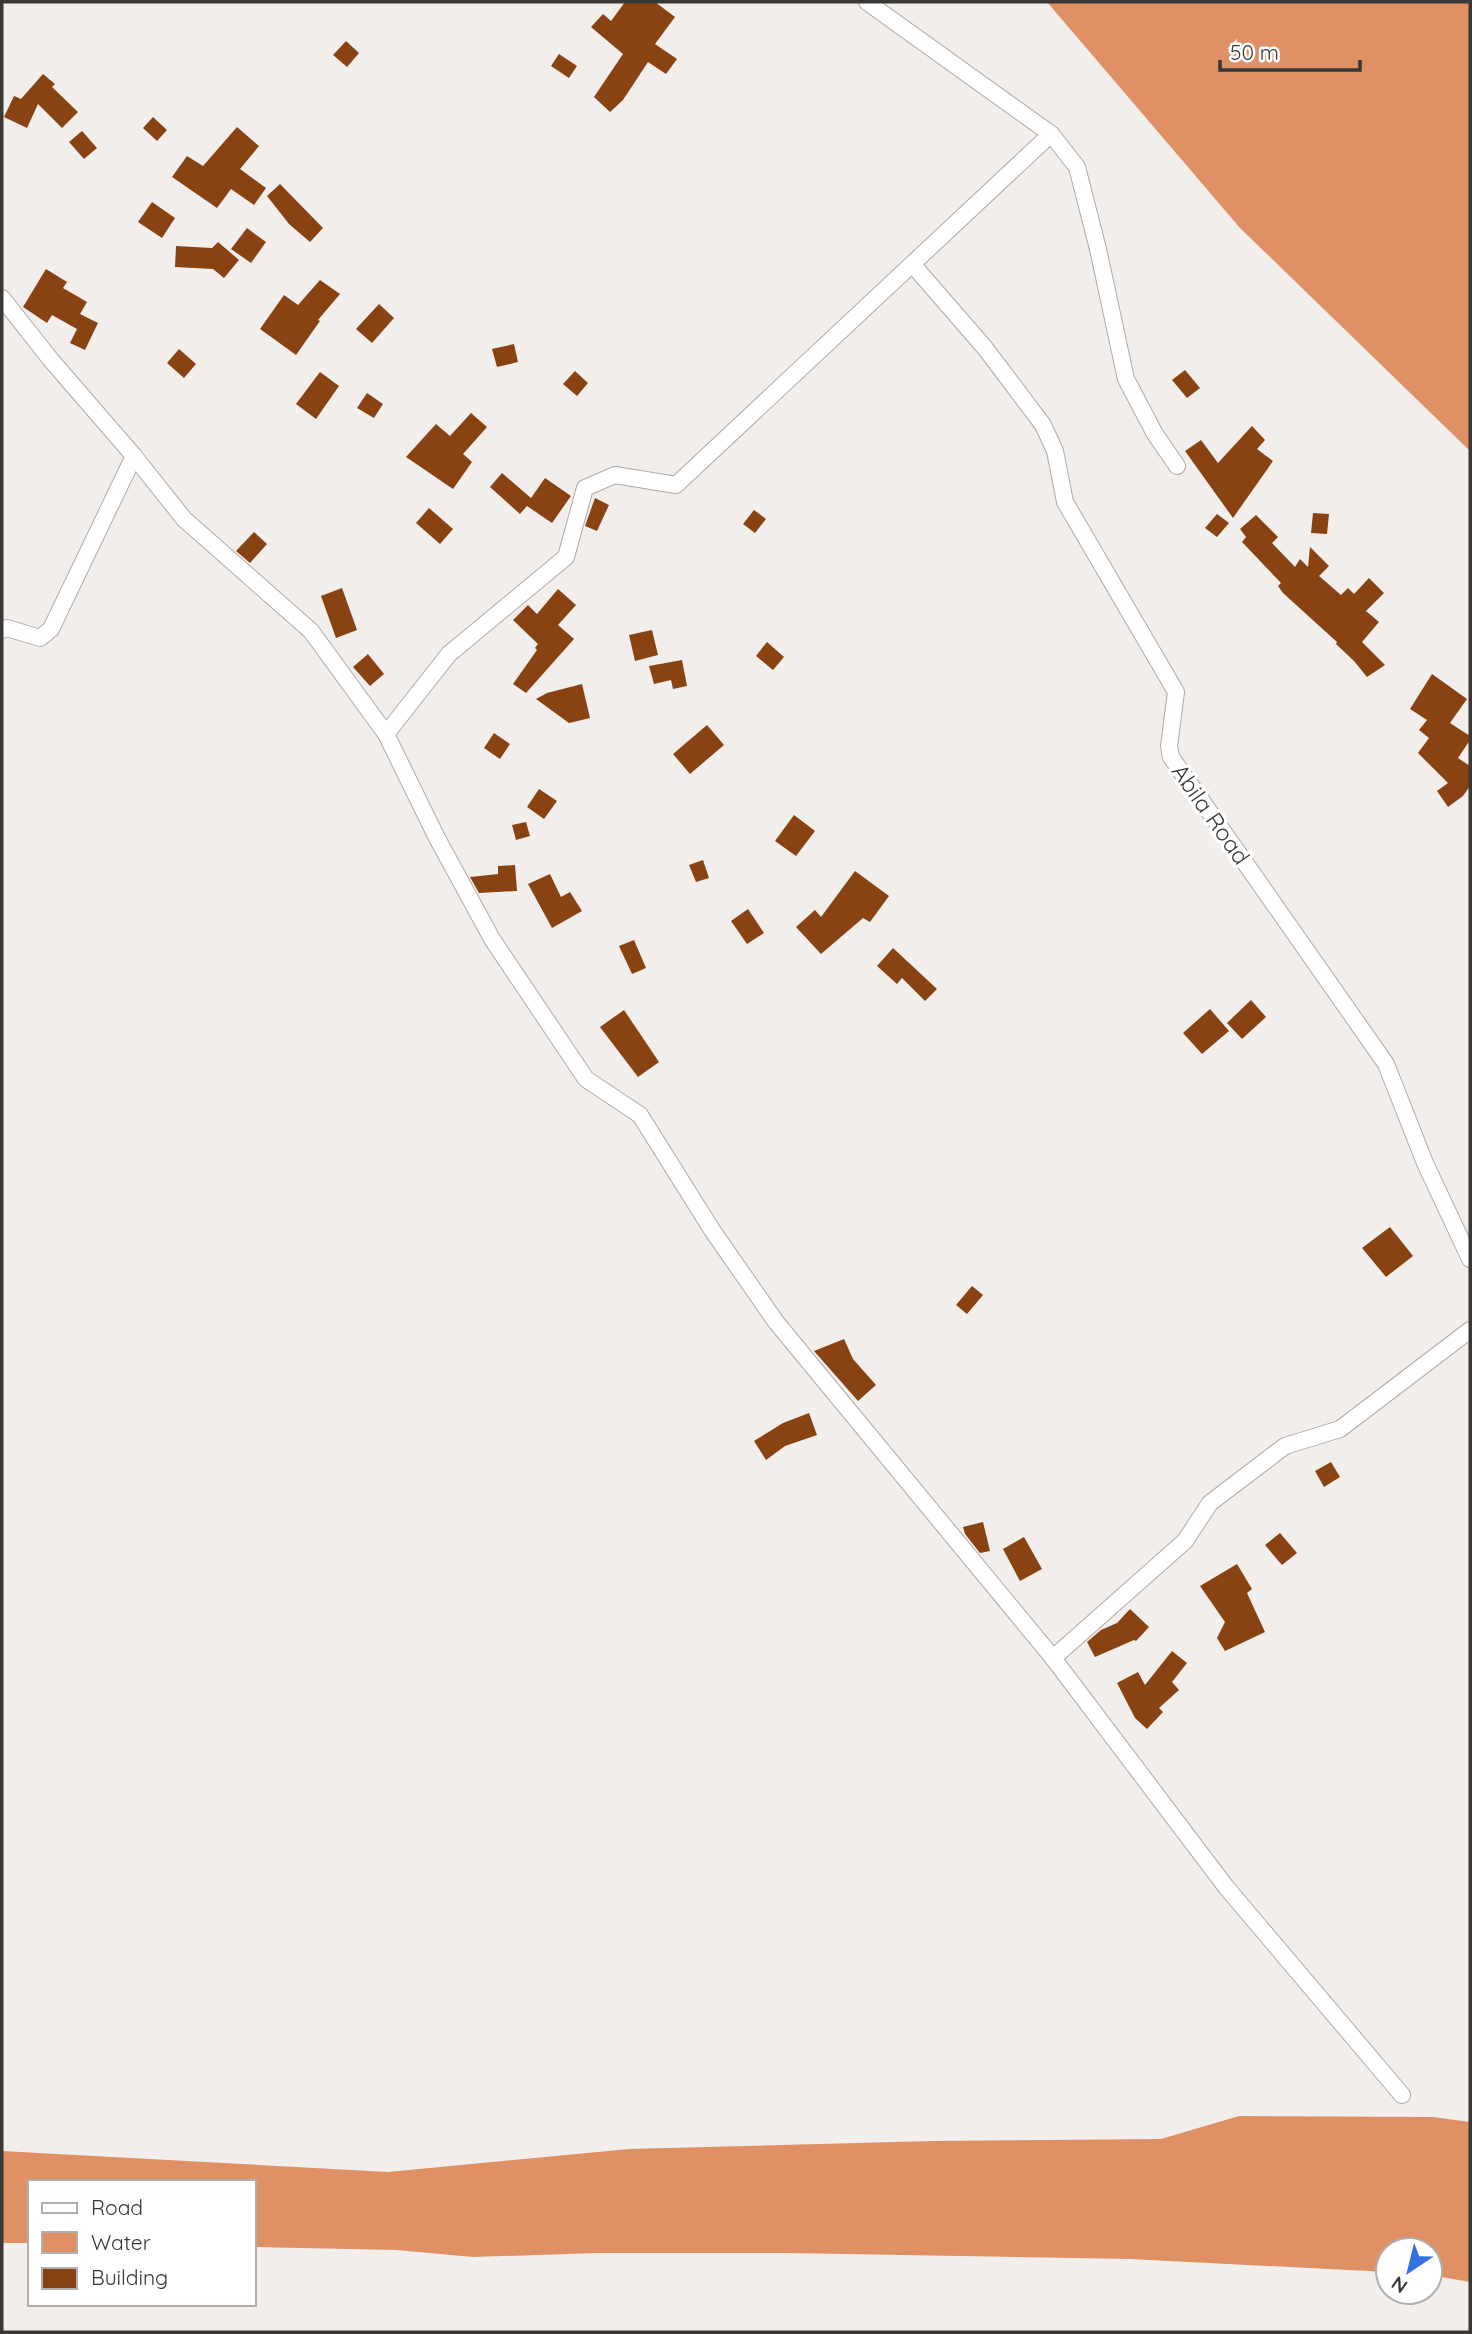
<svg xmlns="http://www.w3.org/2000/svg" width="1472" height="2334" font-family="Quicksand,sans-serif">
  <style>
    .water { fill: #df9165 }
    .building { fill: #894313 }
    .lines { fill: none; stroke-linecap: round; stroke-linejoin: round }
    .minor-casing { stroke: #afaaa8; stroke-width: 18 }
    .minor { stroke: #fff; stroke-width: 16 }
    .labels { text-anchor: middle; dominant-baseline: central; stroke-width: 7; stroke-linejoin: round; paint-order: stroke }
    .street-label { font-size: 23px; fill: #393837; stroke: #fff }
  </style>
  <rect width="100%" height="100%" fill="#f2eeeb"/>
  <g class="water">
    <polygon points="1047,2 1470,2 1470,451 1240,228"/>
    <polygon points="1239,2116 1433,2117 1470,2122 1470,2282 1430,2275 1430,2250 1388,2250 1388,2272 1130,2259 788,2253 598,2253 473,2257 396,2250 254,2247 254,2182 30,2182 30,2243 2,2243 2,2151 388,2172 629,2149 933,2141 1161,2139"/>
  </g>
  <g class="building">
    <polygon points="625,2 655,2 675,17 655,44 677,59 666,74 648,62 623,100 610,112 594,97 623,54 591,27 603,14 611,21"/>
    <polygon points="346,41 359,53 347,67 333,55"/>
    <polygon points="559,54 577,66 569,78 551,66"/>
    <polygon points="43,74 55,84 52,87 78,112 62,128 38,104 27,128 4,117 14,96 21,99"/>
    <polygon points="153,117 167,130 157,141 143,128"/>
    <polygon points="237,127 259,146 240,169 266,188 254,205 231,189 217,208 172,177 187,156 203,166"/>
    <polygon points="82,131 97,148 84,159 69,142"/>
    <polygon points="280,184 323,228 310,242 289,224 267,196"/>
    <polygon points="152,202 175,218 162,238 138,222"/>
    <polygon points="247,228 266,242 251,263 231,249"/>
    <polygon points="218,242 239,260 224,278 213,269 175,267 176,246 212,248"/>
    <polygon points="46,269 67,282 63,288 87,302 80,314 98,323 85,350 70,343 77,329 52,315 47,323 23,307"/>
    <polygon points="320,280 340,294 318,320 320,321 296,355 260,329 284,295 298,305"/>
    <polygon points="379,304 394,318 372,343 356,329"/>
    <polygon points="514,344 518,362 497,367 492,349"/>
    <polygon points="179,349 196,364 184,378 167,363"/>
    <polygon points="1185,370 1200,388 1187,398 1172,380"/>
    <polygon points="575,371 588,383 577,396 563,384"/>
    <polygon points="320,372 339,386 316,419 296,404"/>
    <polygon points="367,393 383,404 374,418 357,408"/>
    <polygon points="471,413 487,427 463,454 472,462 453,489 406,457 436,424 450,436"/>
    <polygon points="1252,426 1265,440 1257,449 1273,461 1233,518 1185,451 1201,440 1218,463"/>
    <polygon points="502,473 531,498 545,478 571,496 552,523 527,506 520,514 490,487"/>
    <polygon points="595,498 609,505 597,531 585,526"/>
    <polygon points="429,508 453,529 440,544 416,523"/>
    <polygon points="754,510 766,519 755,533 743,524"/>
    <polygon points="1313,513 1329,514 1327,534 1311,533"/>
    <polygon points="1217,514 1229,523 1217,537 1205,528"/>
    <polygon points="1256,515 1278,537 1272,543 1295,567 1300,559 1308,567 1310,547 1329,566 1319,576 1341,595 1348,588 1354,594 1369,578 1384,593 1366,611 1379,622 1362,642 1385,665 1367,677 1354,661 1336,644 1337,642 1283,593 1278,586 1281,583 1242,542 1246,537 1240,529"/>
    <polygon points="254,532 267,544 250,563 236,551"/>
    <polygon points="342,588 357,630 336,638 321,596"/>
    <polygon points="558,589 576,605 558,625 574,639 526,693 513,684 537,650 535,648 538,644 513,620 528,605 537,614"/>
    <polygon points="652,630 658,655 635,661 629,635"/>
    <polygon points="767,642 784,657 773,670 756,656"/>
    <polygon points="368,654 384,674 370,686 353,667"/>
    <polygon points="682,660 687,686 673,689 671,680 654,684 649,666"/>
    <polygon points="1432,674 1467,699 1450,723 1470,736 1470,740 1458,758 1470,766 1470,786 1463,796 1448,807 1437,791 1448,783 1418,753 1429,738 1419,730 1427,720 1410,709"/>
    <polygon points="582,684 590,718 569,723 536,699 547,693"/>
    <polygon points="707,725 724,745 690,774 673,754"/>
    <polygon points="494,733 510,744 500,759 484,748"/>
    <polygon points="539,789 557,801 544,819 527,807"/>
    <polygon points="794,815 815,831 796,856 775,841"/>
    <polygon points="526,822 530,836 516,840 512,825"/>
    <polygon points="703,860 709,878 696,882 689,865"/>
    <polygon points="515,865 517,891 479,893 470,877 498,874 498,866"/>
    <polygon points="855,871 889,896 870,922 863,918 821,954 796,927 815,910 821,917"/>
    <polygon points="550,874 561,897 570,892 582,911 552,928 528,884"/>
    <polygon points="748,909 764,933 747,944 731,921"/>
    <polygon points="634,940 646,968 632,974 619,946"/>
    <polygon points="893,948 937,989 925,1001 902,978 897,984 877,966"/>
    <polygon points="1251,1000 1266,1017 1242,1039 1227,1023"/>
    <polygon points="1210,1009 1229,1031 1202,1054 1183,1033"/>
    <polygon points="624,1010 659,1062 638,1077 600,1027"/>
    <polygon points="1390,1227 1413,1256 1386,1277 1362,1248"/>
    <polygon points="972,1286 983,1295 967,1314 956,1305"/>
    <polygon points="844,1339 853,1359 876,1385 858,1401 814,1351"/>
    <polygon points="809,1413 817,1435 785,1446 766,1460 754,1441 783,1423"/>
    <polygon points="1331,1462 1340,1477 1324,1487 1315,1471"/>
    <polygon points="983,1522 990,1551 980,1553 965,1534 963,1527"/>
    <polygon points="1280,1533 1297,1553 1282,1565 1265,1545"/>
    <polygon points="1024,1537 1042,1569 1020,1581 1003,1549"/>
    <polygon points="1237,1564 1252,1589 1247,1593 1265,1632 1225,1651 1217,1638 1225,1622 1200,1586"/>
    <polygon points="1130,1609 1149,1627 1136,1641 1134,1640 1095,1657 1087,1642 1101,1630 1117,1623"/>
    <polygon points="1172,1651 1187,1663 1172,1682 1179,1690 1159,1708 1163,1712 1147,1729 1135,1718 1117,1683 1138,1672 1145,1685"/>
  </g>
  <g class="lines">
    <g class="minor-casing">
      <g id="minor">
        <polyline points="867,2 1051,134 1077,167 1098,249 1126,379 1155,434 1177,466"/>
        <polyline points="913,265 985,348 1043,425 1055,451 1065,502 1176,692 1169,746 1171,757 1386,1064 1425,1163 1470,1259"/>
        <polyline points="2,298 51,360 134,456 184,519 311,631 386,734 437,838 492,939 586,1079 640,1115 712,1230 776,1322 1053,1658 1226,1887 1402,2095"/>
        <polyline points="2,630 7,628 40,638 51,629 134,456"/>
        <polyline points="386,734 449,654 566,557 585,488 615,475 676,485 1051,134"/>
        <polyline points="1053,1658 1185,1541 1210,1503 1285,1446 1340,1429 1470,1330"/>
      </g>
    </g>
    <use href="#minor" class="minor"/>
  </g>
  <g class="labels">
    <g class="street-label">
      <text transform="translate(1211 814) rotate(55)">Abila Road</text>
    </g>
  </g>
  <rect width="1472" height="2334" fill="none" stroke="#393837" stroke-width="7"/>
  <rect x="28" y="2180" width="228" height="126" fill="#ffffff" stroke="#b0afaf" stroke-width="2"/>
  <rect x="42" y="2203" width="35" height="10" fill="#ffffff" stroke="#b0afaf" stroke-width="2"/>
  <text x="91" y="2215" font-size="21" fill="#393837">Road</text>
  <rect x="42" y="2232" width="35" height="21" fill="#df9165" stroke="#b0afaf" stroke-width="2"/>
  <text x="91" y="2250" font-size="21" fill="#393837">Water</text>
  <rect x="42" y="2268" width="35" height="21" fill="#894313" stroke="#b0afaf" stroke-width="2"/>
  <text x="91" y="2285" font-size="21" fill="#393837">Building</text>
  <g transform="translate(1409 2271) rotate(215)"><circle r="33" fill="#ffffff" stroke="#b0afaf" stroke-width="2"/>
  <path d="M0-5L12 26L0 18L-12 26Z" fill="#3072df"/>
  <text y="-10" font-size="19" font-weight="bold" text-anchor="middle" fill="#393837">N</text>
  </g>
  <path d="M1220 60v10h140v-10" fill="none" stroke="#393837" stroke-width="3.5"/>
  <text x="1230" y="60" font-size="21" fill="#393837" stroke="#ffffff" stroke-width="5" paint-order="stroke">50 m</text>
</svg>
